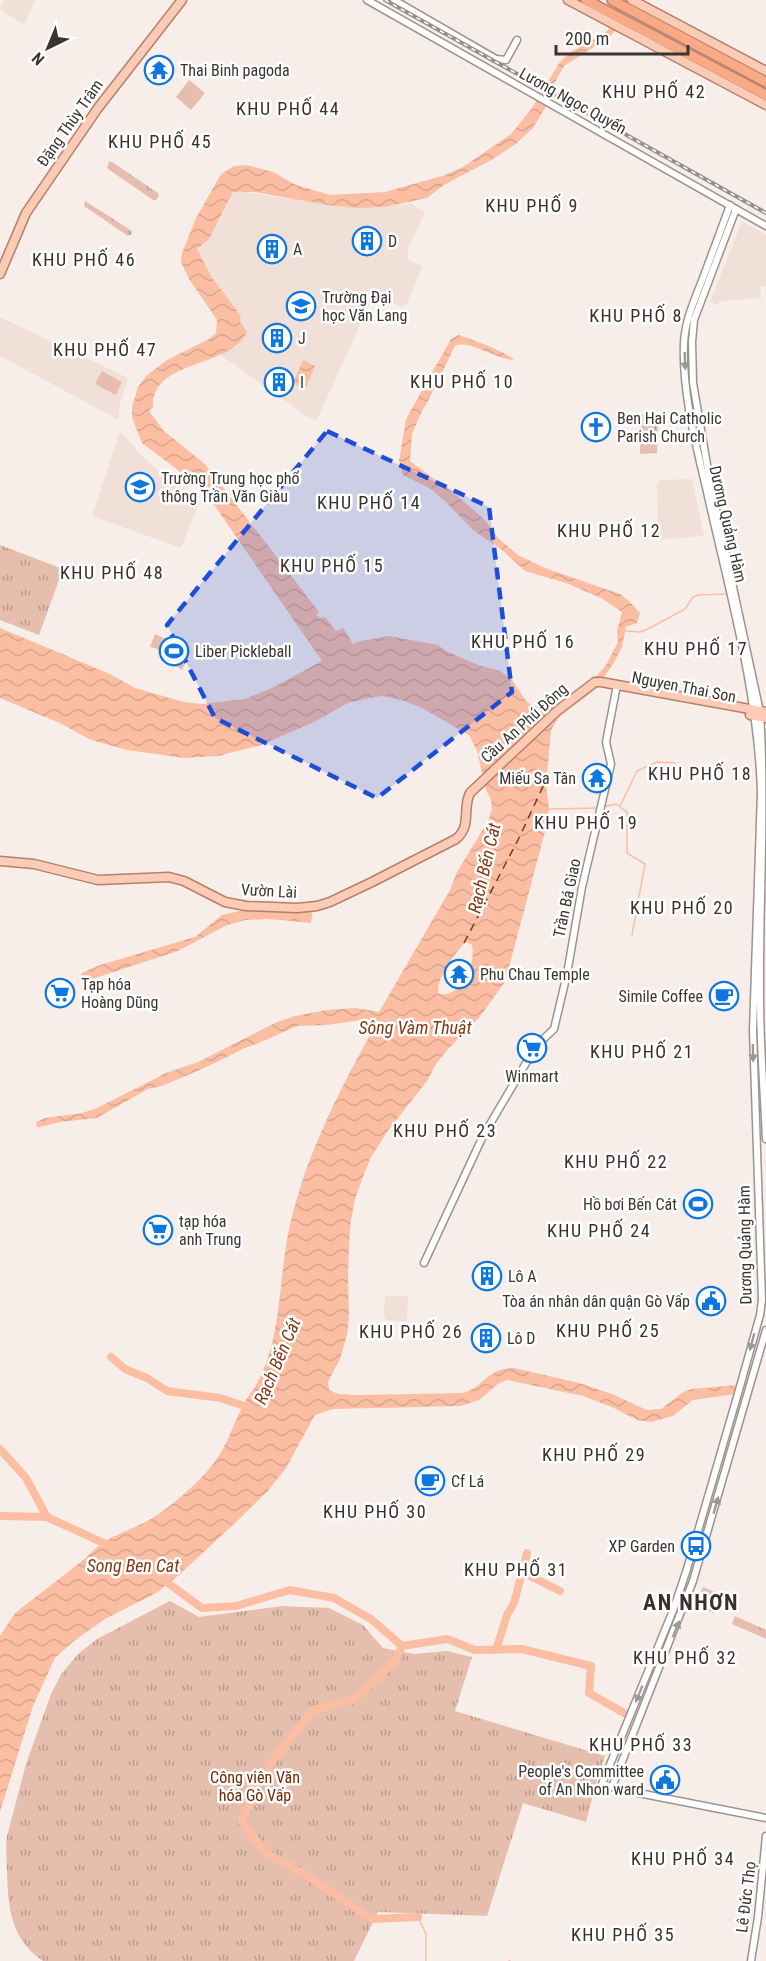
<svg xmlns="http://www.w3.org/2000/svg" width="766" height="1961" font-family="'Roboto Condensed',sans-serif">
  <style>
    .built { fill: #f1e0d8 }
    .park { fill: url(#park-tufts) }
    .garden { fill: #e5beae }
    .water { fill: url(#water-waves); fill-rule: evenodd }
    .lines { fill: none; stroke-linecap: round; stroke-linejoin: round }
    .stream { stroke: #fcbea3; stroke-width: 1.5 }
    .river { stroke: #fcbea3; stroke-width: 8 }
    .ferry { stroke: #803813; stroke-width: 1.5; stroke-dasharray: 8 6; stroke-linecap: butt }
    .minor-casing { stroke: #9c938f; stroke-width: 9 }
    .major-casing { stroke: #b58069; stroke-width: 11 }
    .highway-casing { stroke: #b58069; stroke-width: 12 }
    .minor { stroke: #fff; stroke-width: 6 }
    .major { stroke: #fbcbb6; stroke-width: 8 }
    .highway { stroke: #f8a986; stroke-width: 9 }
    .rail-casing { stroke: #958e8b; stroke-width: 4 }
    .rail { stroke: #fff; stroke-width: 1.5; stroke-dasharray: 4.5; stroke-linecap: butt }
    .oneway { fill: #9c9a99 }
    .marked { fill: #1d4ed8; fill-opacity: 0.2; stroke: #1d4ed8; stroke-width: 4.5; stroke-dasharray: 12 8; stroke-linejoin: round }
    .labels { text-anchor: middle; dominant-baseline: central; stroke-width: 5; stroke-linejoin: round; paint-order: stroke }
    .poi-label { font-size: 16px; fill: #393533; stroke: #fff; text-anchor: start }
    .street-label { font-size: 16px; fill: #393533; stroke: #fff }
    .park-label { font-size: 16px; fill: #6f2800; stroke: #fff }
    .neighbourhood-label { font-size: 18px; letter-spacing: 1.5px; fill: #38302d; stroke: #fff }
    .water-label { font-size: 18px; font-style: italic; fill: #803813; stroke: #fff }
    .district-label { font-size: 22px; font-weight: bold; letter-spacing: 1.5px; fill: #38302d; stroke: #fff }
  </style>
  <defs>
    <pattern id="park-tufts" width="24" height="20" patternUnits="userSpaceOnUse" patternTransform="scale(1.5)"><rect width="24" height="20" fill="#e5beae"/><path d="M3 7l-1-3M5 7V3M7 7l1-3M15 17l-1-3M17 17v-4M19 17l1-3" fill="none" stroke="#bb9b8e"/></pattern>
    <pattern id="water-waves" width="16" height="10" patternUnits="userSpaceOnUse" patternTransform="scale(1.5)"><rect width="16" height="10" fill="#fcbea3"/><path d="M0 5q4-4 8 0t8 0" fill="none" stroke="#d9a48d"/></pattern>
  </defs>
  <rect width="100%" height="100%" fill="#f8eee9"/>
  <g class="built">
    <polygon points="4,0 35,0 24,25 0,9"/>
    <polygon points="239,191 290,199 385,207 411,203 425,213 408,249 407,259 423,266 406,305 402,307 374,294 317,420 312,420 219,354 237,346 247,332 240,321 240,315 211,276 197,249 209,239 229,202 230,195 233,192"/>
    <polygon points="742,221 766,235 766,286 760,287 761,298 720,301 717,305 710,302"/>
    <polygon points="0,317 128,378 119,407 119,420 0,356"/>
    <polygon points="120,431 142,456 163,474 162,478 174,483 198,506 181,548 92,516"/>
    <polygon points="692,479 704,536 658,540 657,484 660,480"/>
    <polygon points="385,1296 408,1296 407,1322 386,1320 384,1315"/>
  </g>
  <g class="park">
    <polygon points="109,162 112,162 158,193 159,196 156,200 153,200 108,169 107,167"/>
    <polygon points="85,201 132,231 132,234 128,236 84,206"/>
    <polygon points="641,414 658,416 657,453 640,454"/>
    <polygon points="0,545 63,569 39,635 0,620"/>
    <polygon points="703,1587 721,1595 714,1613 699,1606 697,1601"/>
    <path d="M170,1601L199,1617L282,1606L329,1608L363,1625L383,1648L414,1654L447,1651L472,1657L455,1711L605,1756L598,1776L586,1822L523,1803L487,1916L378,1912L354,1961H43C2,1933 9,1890 6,1847L7,1836L26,1764L51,1694L62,1673L78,1654L97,1639Z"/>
    <polygon points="735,1616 766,1630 766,1639 732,1624"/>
  </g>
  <g class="garden">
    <polygon points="189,80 205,93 191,110 176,97"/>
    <polygon points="102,371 122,382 116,395 95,384"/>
    <polygon points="155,634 177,644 174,648 189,655 182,670 170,662 173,656 170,652 150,647"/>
  </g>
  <g class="water">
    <path d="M616,0H623L617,29L608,38L564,66L554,84L548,103L533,128L517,143L493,159L444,185L427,198L385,207L356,208L328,205L254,192H233L209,239L197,249L211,276L241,316L240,321L247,332C233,364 168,361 155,393C153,397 153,403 153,407L149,411L164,431L205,464L319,612L317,615L320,618L325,617L336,631L343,628L353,644L360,641L389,636L438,645L446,651L478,665L500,671L512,680L526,701L532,705L539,706L548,703L570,701L582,693L606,665L618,642L617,631L622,612L601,598L566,583L525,571L502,550L473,530L446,502L431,489L403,475L399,461L406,419L451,339L458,335C469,338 509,353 514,360C498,360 468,339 455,346L428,401L421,413L412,434L410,461L455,494L484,519L498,538L518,555L545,568L620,594L629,601L640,613L637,623L626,627L622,647L613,664L596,689L559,717L551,730L546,786L549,809L547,824L505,982L479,1018L450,1047L436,1064L427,1081L387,1132L370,1159L361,1182L355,1199L350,1227L348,1274L349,1318L347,1335L340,1359L328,1382L329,1390L338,1394L358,1395L462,1393C485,1387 486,1368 514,1368L579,1383L612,1394L647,1410L661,1409L683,1392L692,1389L736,1385L735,1394L693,1400L673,1416L651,1422L637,1420L614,1408L583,1396L507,1380L498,1384L479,1400L461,1406L333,1409L315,1415L286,1468L267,1492L234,1524L179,1575L158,1592L105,1619L74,1641L55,1658L33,1706L0,1812V1636L15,1613L86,1558C104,1536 128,1532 151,1519C171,1507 199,1482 213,1464C228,1445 234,1421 246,1400C249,1395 253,1390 256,1385C283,1337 278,1277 290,1225C305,1159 336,1096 369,1037L372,1027L367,1019L327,1025L297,1026L259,1043L245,1048L209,1066L162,1086L148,1089L97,1118L60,1122L40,1127H37L36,1122L45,1118L82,1113L97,1108L166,1073L198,1062L277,1022L295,1016L327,1010L356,1008L379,1012L450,890L457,872L488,821L492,809L491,800L486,790L477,751L469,735L422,708L402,700L382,696L369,698L348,703L314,722L261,745L218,756L184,758L127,750L91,740L62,724L0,698V628L110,674L135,688L184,702L202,704L245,699L272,688L322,661L210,499L195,483L142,443L132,418V407L138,387L146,376L167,360L209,339L216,333L217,320L189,279L181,262L182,253L196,218L221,174L234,166L247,165L273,172L296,185L330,195L385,192L445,175L463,167L511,134L532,108L559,63L569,53L605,33L611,26ZM466,942L472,945C476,964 462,998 439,994C434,981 456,951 466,942Z"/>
    <polygon points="303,360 315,366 305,389 293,383"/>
    <polygon points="313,908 311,923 269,919 245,920 225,926 178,951 83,982 78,980 82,973 100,965 195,937 222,915 248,909"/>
  </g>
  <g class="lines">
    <g class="stream">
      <polyline points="626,631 640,632 648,629 685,609 693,597 698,595 727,594"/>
      <polyline points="620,806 637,771 657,762 675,763"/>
      <polyline points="603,807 616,804 627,812 627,853 645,864 632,935"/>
      <polyline points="549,809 599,808"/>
      <polyline points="418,1917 426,1934 426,1961"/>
      <polyline points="509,1961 510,1960"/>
    </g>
    <g class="river">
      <polyline points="111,1357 125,1369 147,1378 167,1391 220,1398 254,1409"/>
      <polyline points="0,1449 26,1478 47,1517"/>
      <polyline points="0,1516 47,1517 110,1546"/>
      <polyline points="522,1572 560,1591"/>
      <polyline points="161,1578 202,1608 236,1606 290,1590 334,1598 371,1619 402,1646 395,1662 353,1700 313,1710 270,1764 241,1821 266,1853 302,1873 373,1919 418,1917"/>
      <polyline points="402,1646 447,1639 475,1650 522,1649 591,1666 589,1693 624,1713"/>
      <polyline points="496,1650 507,1615 514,1603 527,1553"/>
    </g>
    <polyline class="ferry" points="464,943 519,838 546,780"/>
    <g class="minor-casing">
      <g id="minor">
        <polyline points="367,0 766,226"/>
        <polyline points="394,0 496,59 506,60 517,40"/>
        <path d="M730,205C721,230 712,254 703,278C695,299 685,320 684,343C682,393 696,444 707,492C729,591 758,691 761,792L753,1031L762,1300L760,1315L741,1383L687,1569L674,1608L602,1784L623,1790L766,1818"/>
        <path d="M736,209L694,320L692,342L693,383L709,476L760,712C766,807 759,903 760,998C760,1045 764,1092 766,1139"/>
        <polyline points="424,1263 483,1136 536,1046 554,1029 567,974 582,887 611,764 606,742 617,685"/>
        <polyline points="612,1787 693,1581 766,1330"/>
        <polyline points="751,1961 758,1917 766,1836"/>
      </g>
    </g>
    <g class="major-casing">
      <g id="major">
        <polyline points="568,0 766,105"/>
        <polyline points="632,0 766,71"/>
        <polyline points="0,274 26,213 98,108 182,0"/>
        <polyline points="750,715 766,718"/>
        <path d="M0,861L34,864L98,880L169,877L184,881L225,902L246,906L297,908L317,906L330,902L372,882L456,839C472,826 462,809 470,793L557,711L595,682H601L766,712"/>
      </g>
    </g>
    <g class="highway-casing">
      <g id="highway">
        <polyline points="586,0 766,95"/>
        <polyline points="612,0 766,82"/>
      </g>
    </g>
    <use href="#minor" class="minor"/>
    <use href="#major" class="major"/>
    <use href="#highway" class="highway"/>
    <g class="rail-casing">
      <polyline id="rail" points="385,0 766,213"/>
    </g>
    <use href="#rail" class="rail"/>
  </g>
  <defs><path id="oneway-solid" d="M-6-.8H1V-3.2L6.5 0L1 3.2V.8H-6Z" transform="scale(1.5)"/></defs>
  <g class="oneway">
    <use href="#oneway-solid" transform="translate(685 361) rotate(88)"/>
    <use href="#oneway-solid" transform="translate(753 1053) rotate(89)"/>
    <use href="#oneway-solid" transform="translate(752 1342) rotate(105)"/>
    <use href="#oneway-solid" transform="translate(716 1505) rotate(-74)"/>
    <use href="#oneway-solid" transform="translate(676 1629) rotate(-68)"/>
    <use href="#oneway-solid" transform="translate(639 1694) rotate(112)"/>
  </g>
  <path class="marked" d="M327,431L489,507L512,692L377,798L215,718L167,625Z"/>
  <defs>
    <g id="temple-ring" transform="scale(1.5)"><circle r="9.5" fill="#fff" stroke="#0e77df" stroke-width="1.5"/><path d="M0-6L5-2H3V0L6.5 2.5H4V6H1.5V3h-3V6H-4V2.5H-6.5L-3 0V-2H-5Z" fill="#0e77df"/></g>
    <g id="building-ring" transform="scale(1.5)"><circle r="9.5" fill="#fff" stroke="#0e77df" stroke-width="1.5"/><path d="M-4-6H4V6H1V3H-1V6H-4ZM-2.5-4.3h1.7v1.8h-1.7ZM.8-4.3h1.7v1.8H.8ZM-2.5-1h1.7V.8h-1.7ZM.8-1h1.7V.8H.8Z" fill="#0e77df"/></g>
    <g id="university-ring" transform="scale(1.5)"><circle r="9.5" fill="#fff" stroke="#0e77df" stroke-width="1.5"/><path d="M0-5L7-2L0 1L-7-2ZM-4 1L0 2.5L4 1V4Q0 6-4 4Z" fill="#0e77df"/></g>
    <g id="church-ring" transform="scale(1.5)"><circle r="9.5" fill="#fff" stroke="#0e77df" stroke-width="1.5"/><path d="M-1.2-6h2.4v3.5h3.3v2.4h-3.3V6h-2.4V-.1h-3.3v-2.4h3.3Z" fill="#0e77df"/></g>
    <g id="school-ring" transform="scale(1.5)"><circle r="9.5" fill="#fff" stroke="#0e77df" stroke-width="1.5"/><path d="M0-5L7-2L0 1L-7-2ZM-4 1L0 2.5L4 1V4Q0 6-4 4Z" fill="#0e77df"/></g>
    <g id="stadium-ring" transform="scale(1.5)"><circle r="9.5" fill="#fff" stroke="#0e77df" stroke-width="1.5"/><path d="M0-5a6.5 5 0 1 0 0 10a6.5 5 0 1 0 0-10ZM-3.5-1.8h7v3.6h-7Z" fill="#0e77df"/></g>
    <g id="supermarket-ring" transform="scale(1.5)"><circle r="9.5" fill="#fff" stroke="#0e77df" stroke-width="1.5"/><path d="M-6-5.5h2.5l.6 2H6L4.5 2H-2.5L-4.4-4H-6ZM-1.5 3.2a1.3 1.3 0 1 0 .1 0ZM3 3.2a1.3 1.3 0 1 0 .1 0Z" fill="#0e77df"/></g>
    <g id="cafe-ring" transform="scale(1.5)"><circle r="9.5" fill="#fff" stroke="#0e77df" stroke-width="1.5"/><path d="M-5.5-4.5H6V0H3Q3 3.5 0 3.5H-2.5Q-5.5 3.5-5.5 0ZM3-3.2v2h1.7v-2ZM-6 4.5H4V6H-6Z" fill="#0e77df"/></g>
    <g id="civic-ring" transform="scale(1.5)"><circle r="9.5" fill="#fff" stroke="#0e77df" stroke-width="1.5"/><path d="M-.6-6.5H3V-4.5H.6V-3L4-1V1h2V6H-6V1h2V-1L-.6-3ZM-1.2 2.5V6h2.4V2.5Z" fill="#0e77df"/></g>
    <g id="bus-ring" transform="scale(1.5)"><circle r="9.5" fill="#fff" stroke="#0e77df" stroke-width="1.5"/><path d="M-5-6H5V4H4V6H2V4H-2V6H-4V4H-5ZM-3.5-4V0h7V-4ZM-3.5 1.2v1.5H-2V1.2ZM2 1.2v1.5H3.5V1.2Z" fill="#0e77df"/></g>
  </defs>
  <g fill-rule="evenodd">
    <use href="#temple-ring" x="159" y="70"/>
    <use href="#building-ring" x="367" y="241"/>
    <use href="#building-ring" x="272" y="249"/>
    <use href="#university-ring" x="301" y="306"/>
    <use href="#building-ring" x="277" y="338"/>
    <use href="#building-ring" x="279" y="382"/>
    <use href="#church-ring" x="596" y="427"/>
    <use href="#school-ring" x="140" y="487"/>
    <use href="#stadium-ring" x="174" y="651"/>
    <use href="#temple-ring" x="597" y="778"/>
    <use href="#temple-ring" x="459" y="974"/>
    <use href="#supermarket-ring" x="60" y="993"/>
    <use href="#cafe-ring" x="724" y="996"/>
    <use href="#supermarket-ring" x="532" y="1048"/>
    <use href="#stadium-ring" x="698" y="1204"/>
    <use href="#supermarket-ring" x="158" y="1230"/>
    <use href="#building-ring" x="487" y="1276"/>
    <use href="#civic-ring" x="711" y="1301"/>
    <use href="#building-ring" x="486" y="1338"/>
    <use href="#cafe-ring" x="430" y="1481"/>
    <use href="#bus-ring" x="696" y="1546"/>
    <use href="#civic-ring" x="665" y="1780"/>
  </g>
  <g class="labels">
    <g class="poi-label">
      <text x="180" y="70">Thai Binh pagoda</text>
      <text x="388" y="241">D</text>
      <text x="293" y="249">A</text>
      <text x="322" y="297">Trường Đại<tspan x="322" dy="18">học Văn Lang</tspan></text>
      <text x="298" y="338">J</text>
      <text x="300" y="382">I</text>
      <text x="617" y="418">Ben Hai Catholic<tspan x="617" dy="18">Parish Church</tspan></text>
      <text x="161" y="478">Trường Trung học phổ<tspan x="161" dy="18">thông Trần Văn Giàu</tspan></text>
      <text x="195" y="651">Liber Pickleball</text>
      <text x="576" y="778" text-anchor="end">Miếu Sa Tân</text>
      <text x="480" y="974">Phu Chau Temple</text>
      <text x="81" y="984">Tạp hóa<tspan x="81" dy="18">Hoàng Dũng</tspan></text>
      <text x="703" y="996" text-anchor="end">Simile Coffee</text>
      <text x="532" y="1076" text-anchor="middle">Winmart</text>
      <text x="677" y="1204" text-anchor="end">Hồ bơi Bến Cát</text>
      <text x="179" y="1221">tạp hóa<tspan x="179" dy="18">anh Trung</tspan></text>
      <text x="508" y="1276">Lô A</text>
      <text x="690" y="1301" text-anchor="end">Tòa án nhân dân quận Gò Vấp</text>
      <text x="507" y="1338">Lô D</text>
      <text x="451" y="1481">Cf Lá</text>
      <text x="675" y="1546" text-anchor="end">XP Garden</text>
      <text x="644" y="1771" text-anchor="end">People's Committee<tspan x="644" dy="18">of An Nhon ward</tspan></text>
    </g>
    <g class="street-label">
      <text transform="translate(573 101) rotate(29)">Lương Ngọc Quyến</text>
      <text transform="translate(70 123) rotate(-55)">Đặng Thùy Trâm</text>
      <text transform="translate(728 524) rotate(77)">Dương Quảng Hàm</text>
      <text transform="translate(684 687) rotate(11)">Nguyen Thai Son</text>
      <text transform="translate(524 723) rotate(-42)">Cầu An Phú Đông</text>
      <text transform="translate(269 891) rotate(3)">Vườn Lài</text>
      <text transform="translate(567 898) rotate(-78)">Trần Bá Giao</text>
      <text transform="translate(745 1245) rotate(-91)">Dương Quảng Hàm</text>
      <text transform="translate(746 1897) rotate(-83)">Lê Đức Thọ</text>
    </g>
    <g class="park-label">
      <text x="255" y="1777">Công viên Văn<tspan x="255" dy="18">hóa Gò Vấp</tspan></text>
    </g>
    <g class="neighbourhood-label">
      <text x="654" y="91">KHU PHỐ 42</text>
      <text x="288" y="108">KHU PHỐ 44</text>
      <text x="160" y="141">KHU PHỐ 45</text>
      <text x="532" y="205">KHU PHỐ 9</text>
      <text x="84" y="259">KHU PHỐ 46</text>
      <text x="636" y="315">KHU PHỐ 8</text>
      <text x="105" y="349">KHU PHỐ 47</text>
      <text x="462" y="381">KHU PHỐ 10</text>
      <text x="369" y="502">KHU PHỐ 14</text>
      <text x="609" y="530">KHU PHỐ 12</text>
      <text x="332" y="565">KHU PHỐ 15</text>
      <text x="112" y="572">KHU PHỐ 48</text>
      <text x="523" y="641">KHU PHỐ 16</text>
      <text x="696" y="648">KHU PHỐ 17</text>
      <text x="700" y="773">KHU PHỐ 18</text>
      <text x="586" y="822">KHU PHỐ 19</text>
      <text x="682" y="907">KHU PHỐ 20</text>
      <text x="642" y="1051">KHU PHỐ 21</text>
      <text x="445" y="1130">KHU PHỐ 23</text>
      <text x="616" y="1161">KHU PHỐ 22</text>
      <text x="599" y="1230">KHU PHỐ 24</text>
      <text x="608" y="1330">KHU PHỐ 25</text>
      <text x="411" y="1331">KHU PHỐ 26</text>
      <text x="594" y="1454">KHU PHỐ 29</text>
      <text x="375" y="1511">KHU PHỐ 30</text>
      <text x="516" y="1569">KHU PHỐ 31</text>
      <text x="685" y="1657">KHU PHỐ 32</text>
      <text x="641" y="1744">KHU PHỐ 33</text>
      <text x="683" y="1858">KHU PHỐ 34</text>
      <text x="623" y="1934">KHU PHỐ 35</text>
    </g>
    <g class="water-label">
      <text transform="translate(484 868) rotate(-77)">Rạch Bến Cát</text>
      <text x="415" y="1027">Sông Vàm Thuật</text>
      <text transform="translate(277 1361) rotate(-67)">Rạch Bến Cát</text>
      <text x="133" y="1565">Song Ben Cat</text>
    </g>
    <g class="district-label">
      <text x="691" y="1602">AN NHƠN</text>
    </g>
  </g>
  <g transform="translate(48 48) rotate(223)" stroke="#ffffff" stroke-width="4.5" paint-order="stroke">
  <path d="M0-4.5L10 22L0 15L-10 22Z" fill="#393533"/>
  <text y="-9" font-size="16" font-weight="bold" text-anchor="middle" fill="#393533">N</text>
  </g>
  <path d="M556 45v9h132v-9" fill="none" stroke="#393533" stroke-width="3"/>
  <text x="565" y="45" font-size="18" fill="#393533" stroke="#ffffff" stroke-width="4.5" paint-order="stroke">200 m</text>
</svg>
